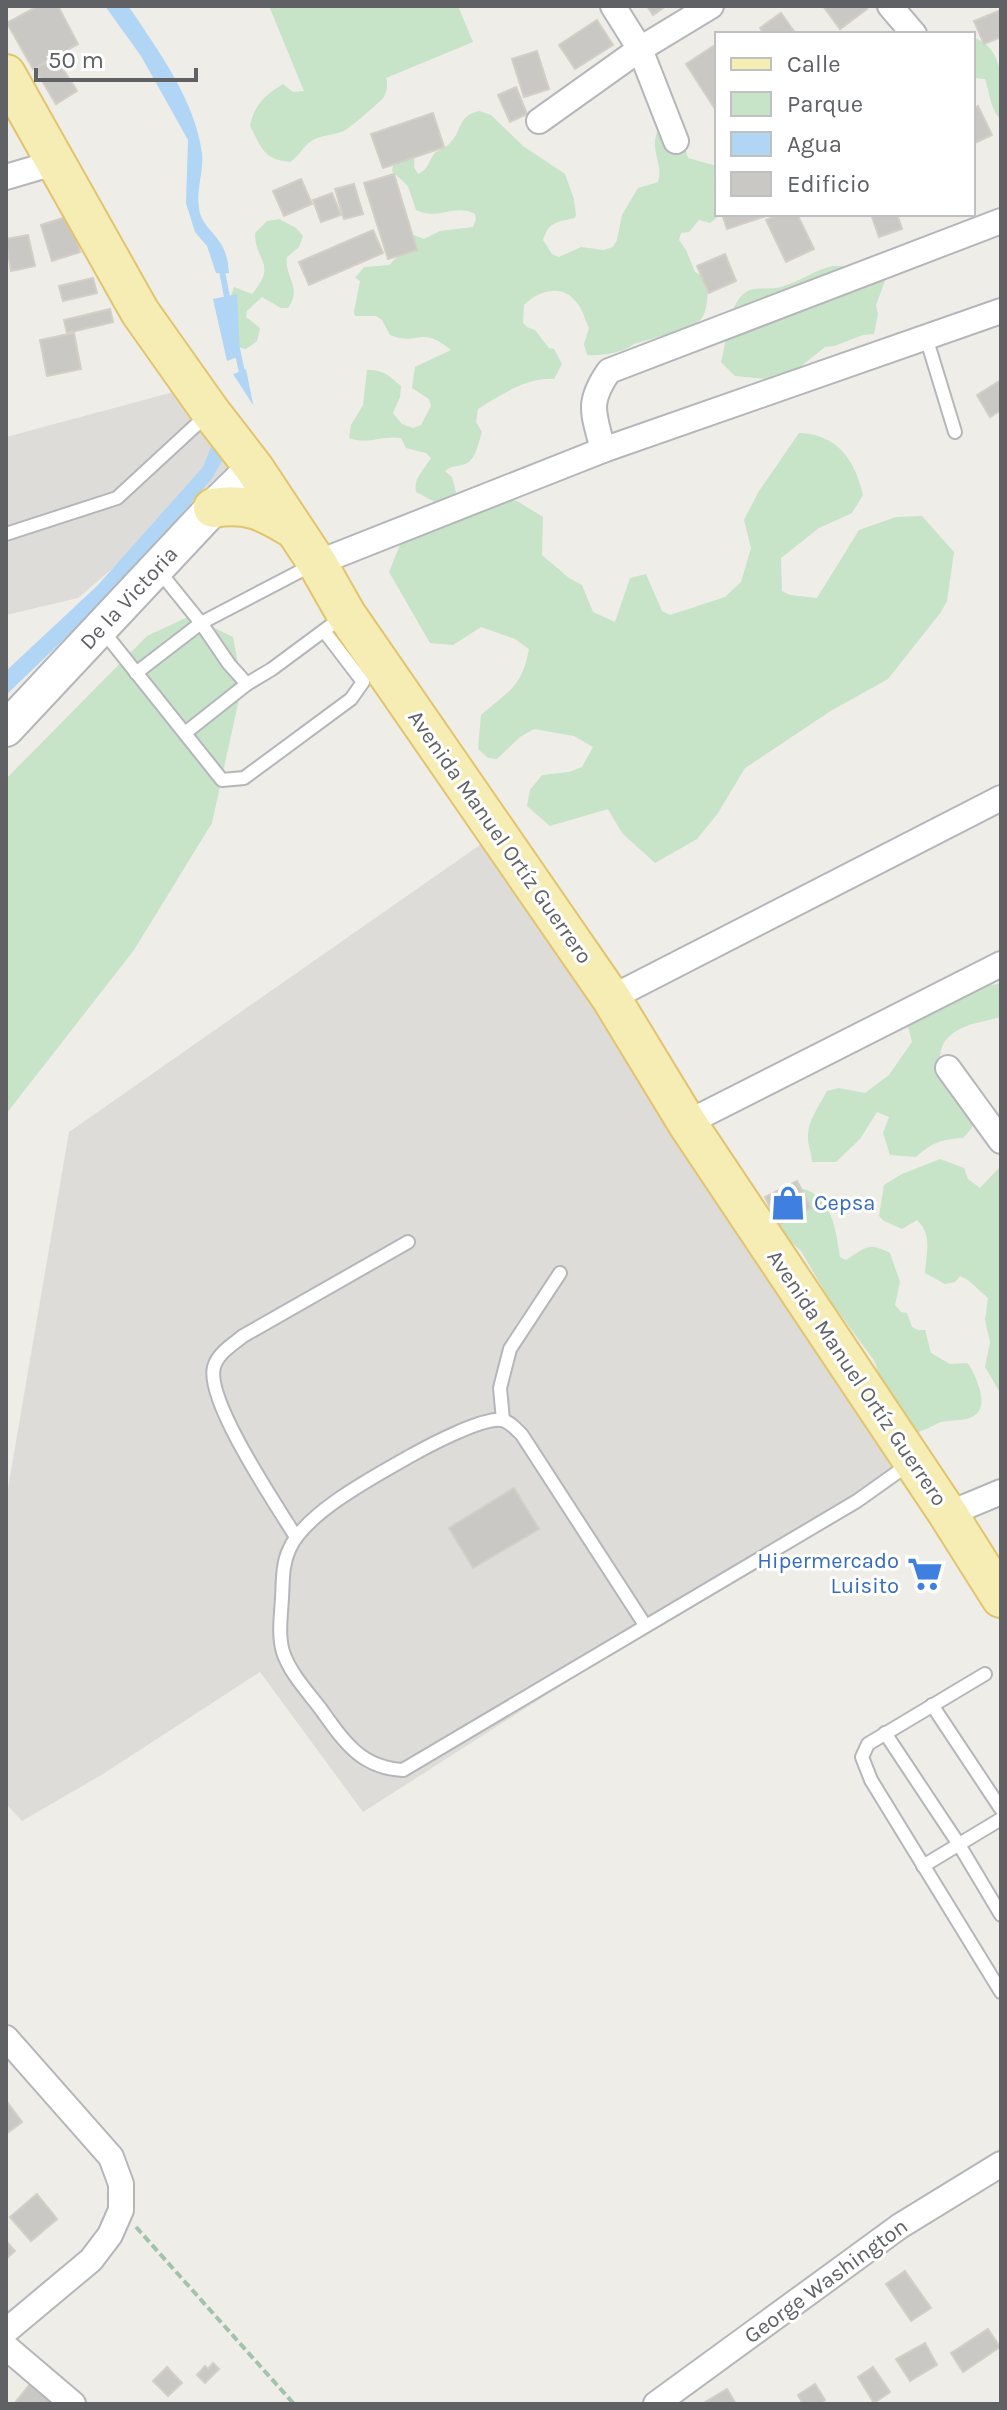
<svg xmlns="http://www.w3.org/2000/svg" width="1007" height="2410" font-family="Karla,sans-serif">
  <style>
    .industrial { fill: #dedcd9 }
    .green { fill: #c7e3c8 }
    .water { fill: #b1d5f5 }
    .pier { fill: #efede7 }
    .lines { fill: none; stroke-linecap: round; stroke-linejoin: round }
    .stream { stroke: #b1d5f5; stroke-width: 6 }
    .building { fill: #cac8c4; stroke: #d3cfc6; stroke-width: 2 }
    .service-casing { stroke: #b4b6ba; stroke-width: 16 }
    .minor-casing { stroke: #b4b6ba; stroke-width: 28 }
    .secondary-casing { stroke: #b3b6ba; stroke-width: 38 }
    .primary-casing { stroke: #e1c56e; stroke-width: 42 }
    .path { stroke: #a1c3ac; stroke-width: 4; stroke-dasharray: 8 4; stroke-linecap: butt }
    .service { stroke: #fff; stroke-width: 12 }
    .minor { stroke: #fff; stroke-width: 24 }
    .secondary { stroke: #fff; stroke-width: 34 }
    .primary { stroke: #f6edb5; stroke-width: 38 }
    .labels { text-anchor: middle; dominant-baseline: central; stroke-width: 6; stroke-linejoin: round; paint-order: stroke }
    .street-label { font-size: 22px; fill: #5f6165; stroke: #fff }
    .shop-label { font-size: 22px; fill: #366cbe; stroke: #fff; text-anchor: start }
  </style>
  <rect width="100%" height="100%" fill="#efede7"/>
  <g class="industrial">
    <polygon points="181,390 235,463 78,598 6,615 6,437"/>
    <polygon points="497,833 911,1462 363,1812 260,1672 103,1774 22,1821 6,1804 6,1500 69,1132"/>
  </g>
  <g class="green">
    <path d="M269,6H458L473,42L386,78C388,84 387,91 384,97C378,104 352,126 344,131C334,135 322,135 313,140C304,145 299,156 290,162C263,159 262,148 250,126C254,105 265,95 283,84L293,92L304,91Z"/>
    <path d="M973,37C1007,50 1001,86 1001,120C990,109 990,93 985,79L973,78Z"/>
    <path d="M479,111L491,115L523,146L565,174L574,199L576,215L575,218C558,222 549,221 543,240L552,254L559,257L581,247L604,250L613,247L617,240L622,215L638,188L658,182C662,168 656,159 655,147C654,140 657,132 659,126L683,141L688,158L717,166V184H714C713,193 716,209 719,216L710,223L699,220L689,232L681,233L679,240L686,250L695,272L708,279C708,289 708,310 702,318C695,329 648,339 634,344C623,353 601,356 587,355L584,344L589,328C585,320 583,310 577,303C563,283 539,290 524,305L523,323L527,327L535,330L549,348L554,349L562,364L554,379C528,377 500,395 478,409L476,422L482,432C478,443 476,460 465,464C456,467 453,465 445,471L452,477L456,492L450,504L441,505L416,492C413,478 424,470 431,458L426,453L406,448L401,438C380,435 370,445 349,438L351,425L363,405L367,370C382,369 390,376 401,386L400,397L393,413L402,424L413,428L421,425L431,406L429,399L412,388L415,367L451,350C420,324 418,347 390,335L382,320L376,316H355L354,312L360,281L355,278L364,267L389,265L398,256L411,234L424,239L440,231L473,227L476,219L475,214C455,203 439,221 416,210L408,186L392,171L396,148L415,150L414,167L418,174C429,169 428,162 434,154C438,149 446,148 450,143C463,130 457,116 479,111Z"/>
    <path d="M279,219L296,228L303,236L299,247L287,257C284,278 303,287 288,308H281L262,297L247,311L246,317L260,328L257,341L246,349L241,348L229,337L230,299L234,287L252,294C278,263 255,262 255,233L267,221Z"/>
    <path d="M833,266C849,266 874,267 885,281L876,305L878,314L874,334L863,335L834,346L825,347L795,371L778,377L767,379L735,376L721,362C727,342 728,298 750,290C759,287 771,290 781,287C799,282 814,270 833,266Z"/>
    <path d="M799,433C837,434 855,460 863,495L852,513L819,528L781,558L782,591L790,595L817,598L859,530L896,517L922,516L954,552L947,601L941,612L888,679L829,712L745,768L718,813L697,839L655,863L622,833L608,809L550,826L527,806L530,790L542,775L569,772L582,767L593,747L574,736L534,729L520,737L497,759L488,758L478,749L481,715C509,691 522,687 529,649L515,639L481,627L453,645L430,643L389,572L401,542L488,493L517,501L543,517L542,555L569,578L582,585L593,612L615,622L630,578L646,574L662,611L670,615L725,597L741,582L751,548L744,520L759,491Z"/>
    <polygon points="190,616 233,637 242,685 212,823 134,950 6,1114 6,779 147,636"/>
    <path d="M972,970L980,982L993,985L1001,983V1017C980,1023 948,1025 941,1050C939,1055 941,1063 941,1069C963,1078 978,1079 986,1102L971,1129L963,1138C942,1139 931,1143 916,1157L890,1155L883,1133L889,1117L877,1112L860,1139L836,1162H812C812,1153 807,1144 808,1135C808,1121 820,1104 827,1091L839,1088L865,1093L889,1075L912,1042L906,1019L956,971Z"/>
    <path d="M940,1159L964,1168L968,1179L980,1188L999,1168L1001,1170V1394L985,1367L990,1342L985,1320L988,1298L968,1280L960,1276L955,1282L945,1284L925,1273C926,1253 933,1235 917,1220L902,1229L884,1221L879,1216L884,1185L902,1174Z"/>
    <path d="M791,1187C797,1188 806,1189 811,1192C834,1204 836,1234 840,1257L846,1260C866,1247 868,1242 890,1253L900,1282L895,1305L901,1312L907,1313L912,1327L918,1330H925L931,1353L950,1364L967,1363L970,1366C978,1382 993,1413 966,1419C958,1421 949,1420 941,1422C933,1425 929,1429 918,1432C906,1425 883,1404 880,1390C878,1379 879,1368 873,1359L831,1302L801,1251L781,1233L778,1220L780,1190L783,1188Z"/>
  </g>
  <g class="water">
    <path d="M105,6H128L131,10C160,53 195,101 202,153C204,171 196,190 199,208C200,223 214,232 221,244C227,254 228,262 229,273H216L207,246L195,232L186,203L188,140L141,56Z"/>
    <polygon points="237,294 240,356 227,361 213,299"/>
    <polygon points="246,369 255,414 226,377"/>
    <polygon points="213,442 224,457 213,477 129,577 6,695 6,671 98,585 203,467"/>
  </g>
  <polygon class="pier" points="231,371 259,414 257,418 252,417 222,379 223,374"/>
  <g class="lines">
    <g class="stream">
      <polyline points="221,266 228,302"/>
      <polyline points="237,349 243,377"/>
    </g>
  </g>
  <g class="building">
    <polygon points="38,6 58,6 78,44 33,69 7,23"/>
    <polygon points="647,6 666,6 653,15"/>
    <polygon points="823,6 865,6 867,9 840,29"/>
    <polygon points="1001,10 1001,37 984,44 974,21"/>
    <polygon points="781,13 796,34 764,34 760,28"/>
    <polygon points="597,20 613,45 575,69 559,45"/>
    <polygon points="715,45 717,49 717,112 686,64"/>
    <polygon points="537,51 549,89 524,97 512,59"/>
    <polygon points="55,57 77,91 56,104 35,69"/>
    <polygon points="516,87 527,114 510,122 498,95"/>
    <polygon points="978,106 992,135 973,144 973,109"/>
    <polygon points="433,113 444,147 383,168 371,134"/>
    <polygon points="394,174 417,250 388,259 364,183"/>
    <polygon points="301,179 312,204 284,216 273,191"/>
    <polygon points="354,184 363,214 344,219 335,189"/>
    <polygon points="332,193 341,215 321,222 313,200"/>
    <polygon points="722,214 772,214 727,229"/>
    <polygon points="779,214 797,214 814,249 786,262 766,220"/>
    <polygon points="871,214 897,214 902,229 879,237"/>
    <polygon points="69,216 80,252 52,261 41,225"/>
    <polygon points="373,230 383,253 309,285 299,262"/>
    <polygon points="28,235 35,266 11,271 6,239"/>
    <polygon points="725,254 736,281 709,293 697,266"/>
    <polygon points="93,278 97,293 63,301 59,286"/>
    <polygon points="110,309 113,322 67,333 64,320"/>
    <polygon points="74,333 81,369 47,376 40,340"/>
    <polygon points="1001,380 1001,410 990,417 977,395"/>
    <polygon points="797,1181 811,1208 779,1225 765,1197"/>
    <polygon points="514,1488 539,1529 473,1568 449,1528"/>
    <polygon points="8,2103 22,2122 6,2134 6,2104"/>
    <polygon points="37,2194 57,2219 31,2241 10,2217"/>
    <polygon points="6,2241 15,2251 6,2259"/>
    <polygon points="905,2271 931,2308 911,2321 886,2284"/>
    <polygon points="988,2329 1000,2347 963,2372 951,2353"/>
    <polygon points="925,2343 937,2365 910,2381 896,2359"/>
    <polygon points="213,2363 219,2369 205,2383 197,2375 205,2366 208,2369"/>
    <polygon points="167,2367 182,2383 168,2396 153,2381"/>
    <polygon points="873,2367 890,2392 874,2403 858,2377"/>
    <polygon points="30,2384 51,2401 48,2404 14,2404"/>
    <polygon points="815,2384 825,2400 820,2404 803,2404 798,2395"/>
    <polygon points="727,2389 736,2404 702,2404"/>
  </g>
  <g class="lines">
    <g class="service-casing">
      <g id="service">
        <polyline points="926,337 955,432"/>
        <polyline points="6,534 117,498 208,414"/>
        <polyline points="159,571 201,623 229,664 247,684 272,669 330,626"/>
        <polyline points="103,631 222,780 244,778 351,699 363,682 324,631"/>
        <polyline points="136,673 201,623 314,564"/>
        <polyline points="185,733 247,684"/>
        <polyline points="503,1420 500,1388 510,1349 560,1273"/>
        <path d="M296,1537C277,1506 205,1400 214,1367C218,1353 232,1345 243,1336L408,1242"/>
        <path d="M645,1625L522,1435C516,1429 510,1422 502,1420C483,1417 430,1445 412,1455C377,1475 304,1513 289,1550C282,1565 283,1582 282,1598C281,1616 278,1635 283,1652C290,1673 307,1691 320,1708C343,1740 360,1768 403,1770L857,1501L909,1464"/>
        <polyline points="985,1674 868,1744 862,1757 871,1780 1001,1992"/>
        <polyline points="932,1705 1001,1809"/>
        <polyline points="885,1733 958,1843 1001,1915"/>
        <polyline points="923,1866 1001,1819"/>
      </g>
    </g>
    <g class="minor-casing">
      <g id="minor">
        <polyline points="613,6 640,49 676,141"/>
        <polyline points="890,6 914,34"/>
        <polyline points="539,121 640,49 711,6"/>
        <polyline points="6,177 57,162"/>
        <path d="M603,450C594,413 586,404 609,371L1001,221"/>
        <polyline points="317,563 603,450 1001,311"/>
        <polyline points="611,998 1001,798"/>
        <polyline points="948,1068 1001,1141"/>
        <polyline points="687,1123 1001,964"/>
        <polyline points="948,1514 1001,1492"/>
        <polyline points="6,2038 111,2157 121,2184 121,2210 110,2235 91,2260 6,2331"/>
        <polyline points="6,2347 73,2404"/>
        <polyline points="656,2404 900,2226 1001,2164"/>
      </g>
    </g>
    <g class="secondary-casing">
      <polyline id="secondary" points="6,729 213,508 254,468"/>
    </g>
    <g class="primary-casing">
      <g id="primary">
        <polyline points="6,74 140,312 210,411 254,468 317,563 346,614 611,998 687,1123 948,1514 1001,1598"/>
        <path d="M213,508C247,502 264,511 292,528"/>
      </g>
    </g>
    <polyline class="path" points="136,2227 294,2404"/>
    <use href="#service" class="service"/>
    <use href="#minor" class="minor"/>
    <use href="#secondary" class="secondary"/>
    <use href="#primary" class="primary"/>
  </g>
  <defs>
    <g id="shop-bare" transform="scale(2.76)"><path d="M-5-2.5h2.3a2.7 3.5 0 0 1 5.4 0H5L5.5 6h-11ZM-1.5-2.5h3a1.5 2.3 0 0 0-3 0Z" fill="#3f7fe0" stroke="#fff" stroke-width="2.5" paint-order="stroke"/></g>
    <g id="supermarket-bare" transform="scale(2.76)"><path d="M-6-5.5h2.5l.6 2H6L4.5 2H-2.5L-4.4-4H-6ZM-1.5 3.2a1.3 1.3 0 1 0 .1 0ZM3 3.2a1.3 1.3 0 1 0 .1 0Z" fill="#3f7fe0" stroke="#fff" stroke-width="2.5" paint-order="stroke"/></g>
  </defs>
  <g fill-rule="evenodd">
    <use href="#shop-bare" x="788" y="1203"/>
    <use href="#supermarket-bare" x="925" y="1574"/>
  </g>
  <g class="labels">
    <g class="street-label">
      <text transform="translate(129 598) rotate(-47)">De la Victoria</text>
      <text transform="translate(500 837) rotate(55)">Avenida Manuel Ortíz Guerrero</text>
      <text transform="translate(857 1378) rotate(56)">Avenida Manuel Ortíz Guerrero</text>
      <text transform="translate(826 2281) rotate(-36)">George Washington</text>
    </g>
    <g class="shop-label">
      <text x="814" y="1203">Cepsa</text>
      <text x="899" y="1561" text-anchor="end">Hipermercado<tspan x="899" dy="25">Luisito</tspan></text>
    </g>
  </g>
  <rect width="1007" height="2410" fill="none" stroke="#5f6165" stroke-width="16"/>
  <rect x="715" y="32" width="260" height="184" fill="#ffffff" stroke="#bfc0c1" stroke-width="2"/>
  <rect x="731" y="58" width="40" height="12" fill="#f6edb5" stroke="#bfc0c1" stroke-width="2"/>
  <text x="787" y="72" font-size="24" fill="#5f6165">Calle</text>
  <rect x="731" y="92" width="40" height="24" fill="#c7e3c8" stroke="#bfc0c1" stroke-width="2"/>
  <text x="787" y="112" font-size="24" fill="#5f6165">Parque</text>
  <rect x="731" y="132" width="40" height="24" fill="#b1d5f5" stroke="#bfc0c1" stroke-width="2"/>
  <text x="787" y="152" font-size="24" fill="#5f6165">Agua</text>
  <rect x="731" y="172" width="40" height="24" fill="#cac8c4" stroke="#bfc0c1" stroke-width="2"/>
  <text x="787" y="192" font-size="24" fill="#5f6165">Edificio</text>
  <path d="M36 68v12h160v-12" fill="none" stroke="#5f6165" stroke-width="4"/>
  <text x="48" y="68" font-size="24" fill="#5f6165" stroke="#ffffff" stroke-width="6" paint-order="stroke">50 m</text>
</svg>
